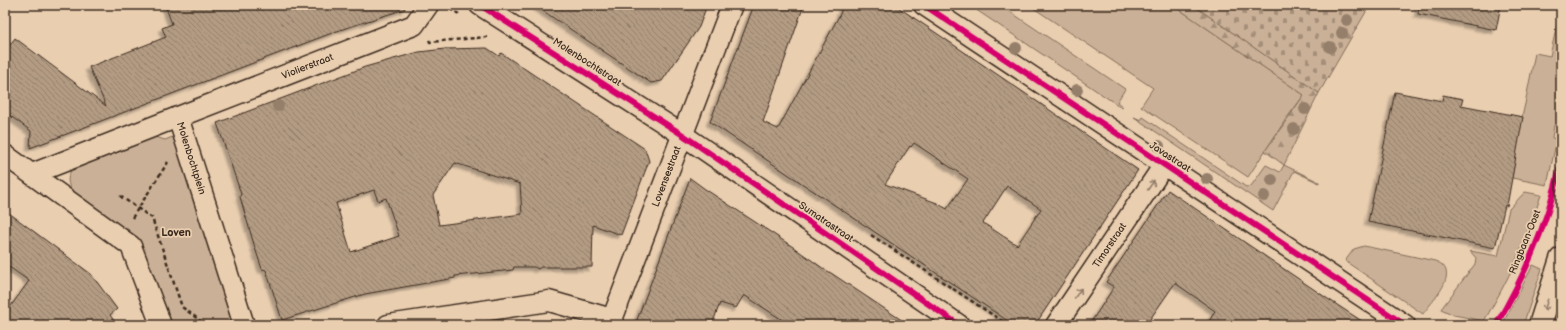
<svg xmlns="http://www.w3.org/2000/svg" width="1566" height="330" font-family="'Balsamiq Sans',sans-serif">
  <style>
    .green { fill: #cab096; stroke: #826d5a }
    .forest { fill: url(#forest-firs); stroke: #826d5a }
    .cemetery { fill: url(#cemetery-stones); stroke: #826d5a }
    .building { fill: url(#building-back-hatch); stroke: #3b2a1e; fill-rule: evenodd; filter: url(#shadow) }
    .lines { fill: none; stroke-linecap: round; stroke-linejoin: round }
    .street-casing { stroke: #3b2a1e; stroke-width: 23 }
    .secondary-casing { stroke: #3b2a1e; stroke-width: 25 }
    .path { stroke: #3b2a1e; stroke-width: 2.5; stroke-dasharray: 4 3; stroke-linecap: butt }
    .street { stroke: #e9ceb0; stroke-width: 20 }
    .secondary { stroke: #e9ceb0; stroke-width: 22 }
    .cycleway-casing { stroke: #e9ceb0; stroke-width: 8 }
    .cycleway { stroke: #d6006c; stroke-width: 6 }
    .tree { fill: #957f6a }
    .oneway { stroke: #927c67 }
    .labels { text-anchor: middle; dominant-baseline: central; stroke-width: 3.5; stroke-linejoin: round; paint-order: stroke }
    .street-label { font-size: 10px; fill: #3b2a1e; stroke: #e9ceb0 }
    .neighbourhood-label { font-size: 11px; font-weight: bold; fill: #3b2a1e; stroke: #e9ceb0 }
  </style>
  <defs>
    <pattern id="forest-firs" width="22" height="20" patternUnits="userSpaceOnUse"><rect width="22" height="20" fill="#cab096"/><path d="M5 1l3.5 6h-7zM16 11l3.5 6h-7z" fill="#a58f7a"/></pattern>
    <pattern id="cemetery-stones" width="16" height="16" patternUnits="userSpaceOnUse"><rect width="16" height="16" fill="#cab096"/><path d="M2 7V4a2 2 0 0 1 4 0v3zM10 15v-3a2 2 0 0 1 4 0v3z" fill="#a58f7a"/></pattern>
    <pattern id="building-back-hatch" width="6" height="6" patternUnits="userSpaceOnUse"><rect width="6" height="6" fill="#b39b83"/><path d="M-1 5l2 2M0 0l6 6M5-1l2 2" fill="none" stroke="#937f6b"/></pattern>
    <filter id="shadow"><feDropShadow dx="-3.5" dy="3.5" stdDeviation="1" flood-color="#0004"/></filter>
  </defs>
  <rect width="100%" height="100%" fill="#e9ceb0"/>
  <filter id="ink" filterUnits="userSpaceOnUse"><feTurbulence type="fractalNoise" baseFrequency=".025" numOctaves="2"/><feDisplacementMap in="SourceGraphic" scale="8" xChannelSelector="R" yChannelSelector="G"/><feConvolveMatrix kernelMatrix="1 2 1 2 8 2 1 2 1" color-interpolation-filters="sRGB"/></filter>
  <g filter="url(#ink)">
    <g class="green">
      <polygon points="979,5 1000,5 1125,89 1117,102 1123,107 1122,108 975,9"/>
      <polygon points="1029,5 1173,5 1304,95 1286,119 1248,177 1141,106 1153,88"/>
      <polygon points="1561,6 1561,119 1560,125 1554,125 1552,138 1557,139 1547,185 1512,178 1522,117 1525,104 1535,53 1550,56"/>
      <polygon points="1134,117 1141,120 1143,117 1246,187 1251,186 1266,165 1280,172 1284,165 1319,182 1319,183 1294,171 1273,211"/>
      <path d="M175,136L236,325H167L143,248L135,237L128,232L129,230L125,227L123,228L73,191C66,184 67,175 73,168L150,138L155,137L165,140Z"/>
      <path d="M1525,192L1541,195C1527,240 1508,281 1484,321L1454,315L1441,309L1475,264L1476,258L1470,251L1498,256L1509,209Z"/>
      <path d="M1364,246L1435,261C1463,271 1432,301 1423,314L1345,261L1354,249Z"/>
      <polygon points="1533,265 1542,269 1523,325 1502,325"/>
    </g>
    <polygon class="forest" points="1173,5 1193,5 1319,93 1284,165 1265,151 1304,95"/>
    <polygon class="cemetery" points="1193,5 1370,5 1319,93"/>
    <g class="building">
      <polygon points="165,5 404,5 405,9 340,30 30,148 31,131 5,112 5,52 15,38 106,106 89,67 166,37 162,28 172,24"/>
      <polygon points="534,5 707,5 699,27 662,81 651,83"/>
      <path d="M754,5H804L763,122L778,129L840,14L843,5H895L1138,170L1035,325H1014L710,122ZM914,143L968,179L947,209L937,203L885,184L910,146L911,147ZM1007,186L1041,209L1017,245L983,223Z"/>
      <polygon points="1419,5 1501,5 1496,30 1418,14"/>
      <path d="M487,48L499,56L501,53L645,149L649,161L621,235L593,225L592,267H541L538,269L534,267H514L513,270L455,276V278L365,294L282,320L266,270L262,269L255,248L240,197L241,194L217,123L365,67L390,60L419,52L445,49ZM455,163L520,184L522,214L439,225L433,195ZM374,190L378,201L386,198L399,236L351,252L336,203Z"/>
      <polygon points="1395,92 1442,101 1443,95 1463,99 1461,105 1523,117 1507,206 1505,205 1495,248 1368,222"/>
      <polygon points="690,178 705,189 793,247 824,269 831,273 909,325 790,325 744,295 736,308 720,303 712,325 635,325"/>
      <polygon points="1168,190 1328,299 1368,325 1207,325 1215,311 1175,283 1146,325 1089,325 1114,287 1106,282"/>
      <polygon points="5,210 91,274 117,309 110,315 117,325 5,325 5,314 29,281 5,264"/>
    </g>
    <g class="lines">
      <g class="street-casing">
        <g id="street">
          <polyline points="480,5 683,135 959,325"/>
          <polyline points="924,5 1405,325"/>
          <path id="s1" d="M178,117L414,25L428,5"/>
          <polyline points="5,155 131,246 161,325"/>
          <path id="s2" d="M32,174L178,117L244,325"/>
          <polyline points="388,325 549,301 612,319"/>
          <path id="s3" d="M610,325L732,5"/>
          <path id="s4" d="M1056,325L1164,165"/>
        </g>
      </g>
      <g class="secondary-casing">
        <polyline id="secondary" points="1540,325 1561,259"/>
      </g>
      <g class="path">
        <polyline points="450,9 459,14"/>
        <polyline points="429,40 430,42 487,37"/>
        <polyline points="120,196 152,218 182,307 206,325"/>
        <polyline points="132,218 168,162"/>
        <polyline points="871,235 1008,325"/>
      </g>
      <use href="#street" class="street"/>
      <use href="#secondary" class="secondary"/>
      <g class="cycleway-casing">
        <g id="cycleway">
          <polyline points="480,5 683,135 959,325"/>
          <polyline points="924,5 1405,325"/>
          <path d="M1496,325C1526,274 1549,220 1561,162"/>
        </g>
      </g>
      <use href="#cycleway" class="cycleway"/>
    </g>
    <g class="tree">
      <circle cx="1347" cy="20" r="6"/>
      <circle cx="1342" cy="33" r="6"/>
      <circle cx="1330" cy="47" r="6"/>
      <circle cx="1016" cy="48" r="6"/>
      <circle cx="1077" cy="90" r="6"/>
      <circle cx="278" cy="106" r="6"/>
      <circle cx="1305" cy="109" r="6"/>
      <circle cx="1294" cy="129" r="6"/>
      <circle cx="1159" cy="146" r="6"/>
      <circle cx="1207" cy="179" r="6"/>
      <circle cx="1272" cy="180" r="6"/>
      <circle cx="1264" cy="196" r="6"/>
    </g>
    <defs><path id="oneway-shaft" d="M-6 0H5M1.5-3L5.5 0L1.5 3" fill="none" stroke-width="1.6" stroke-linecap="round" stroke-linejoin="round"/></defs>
    <g class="oneway">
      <use href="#oneway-shaft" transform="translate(1151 185) rotate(-56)"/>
      <use href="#oneway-shaft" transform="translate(1078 293) rotate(-56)"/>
      <use href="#oneway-shaft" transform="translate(1546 305) rotate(107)"/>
    </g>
  </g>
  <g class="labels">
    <g class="street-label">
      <text transform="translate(587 62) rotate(33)">Molenbochtstraat</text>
      <text stroke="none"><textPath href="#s1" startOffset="139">Violierstraat</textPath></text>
      <text transform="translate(1170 157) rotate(33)">Javastraat</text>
      <text stroke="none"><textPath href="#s2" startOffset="200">Molenbochtplein</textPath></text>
      <text stroke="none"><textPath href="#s3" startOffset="159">Lovensestraat</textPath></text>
      <text transform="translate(826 222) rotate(34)">Sumatrastraat</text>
      <text transform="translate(1525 242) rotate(-68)">Ringbaan-Oost</text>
      <text stroke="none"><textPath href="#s4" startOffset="96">Timorstraat</textPath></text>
    </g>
    <g class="neighbourhood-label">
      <text x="176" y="232">Loven</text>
    </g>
  </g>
  <rect width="1566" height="330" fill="none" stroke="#e9ceb0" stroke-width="20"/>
  <rect x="10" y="10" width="1546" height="310" fill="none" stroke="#3b2a1e" stroke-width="1.5" filter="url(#ink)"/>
</svg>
